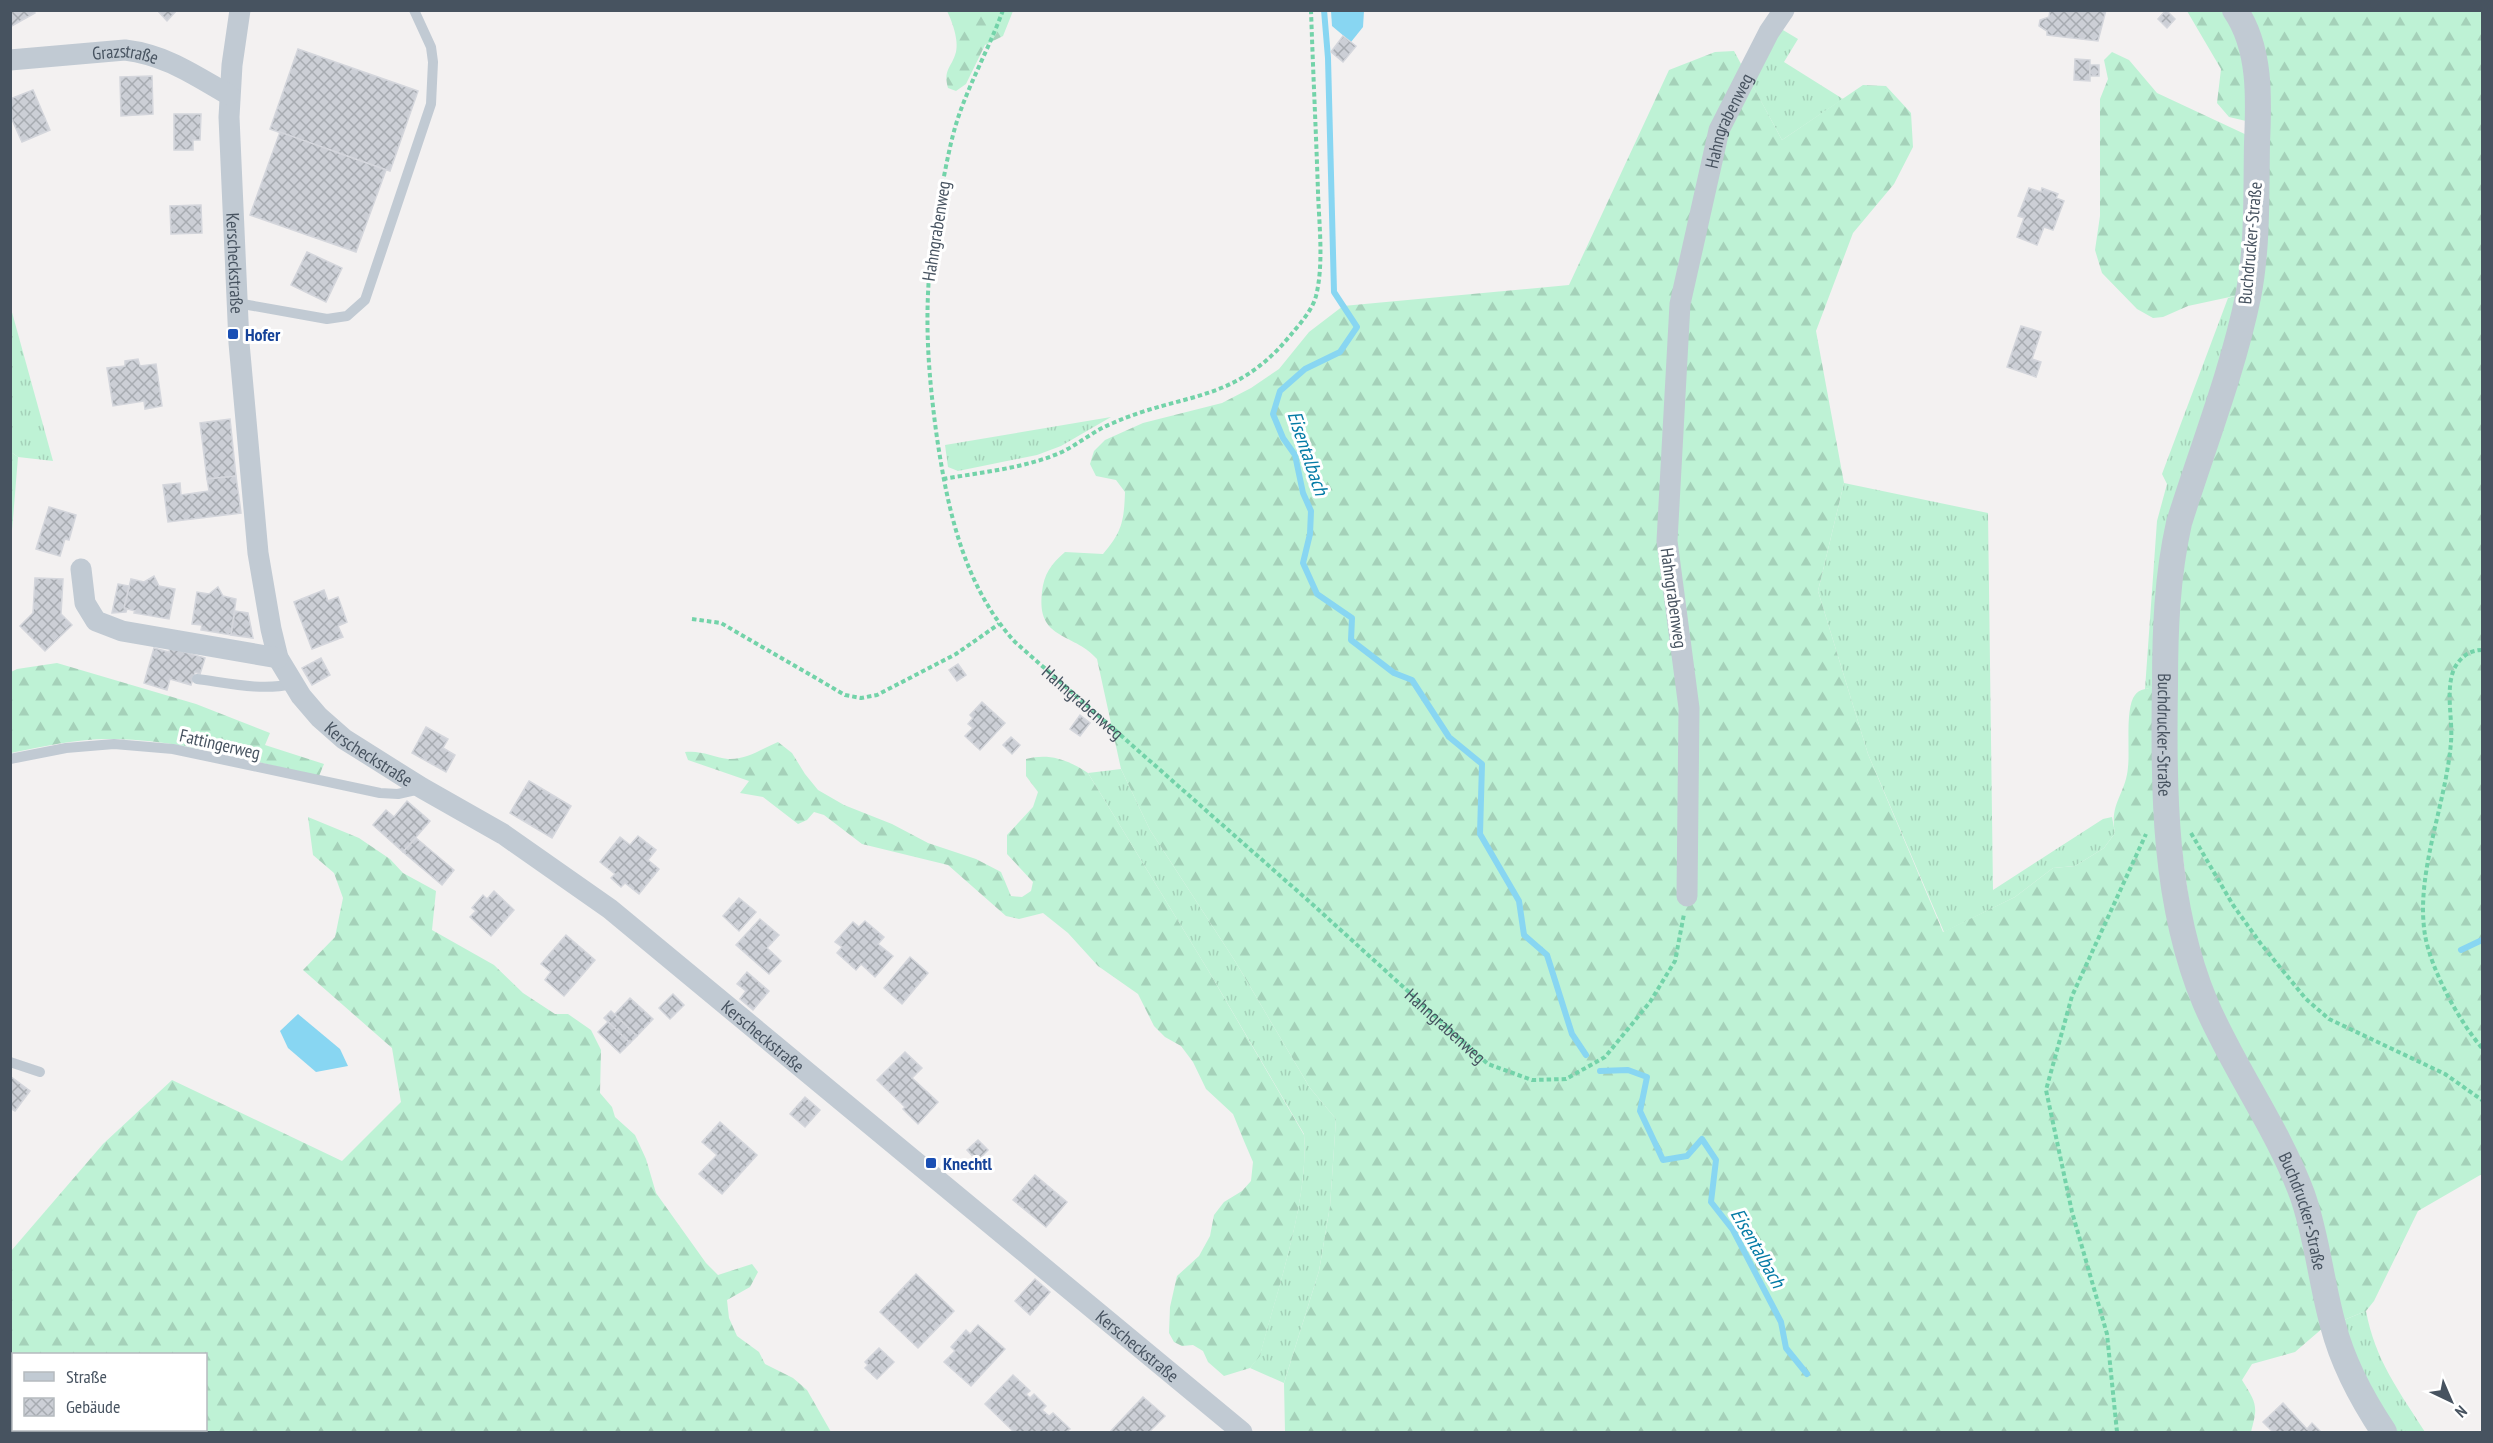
<svg xmlns="http://www.w3.org/2000/svg" width="2493" height="1443" font-family="'PT Sans Narrow',sans-serif">
  <style>
    .grass { fill: url(#grass-tufts) }
    .forest { fill: url(#forest-firs) }
    .water { fill: #88d6f2 }
    .lines { fill: none; stroke-linecap: round; stroke-linejoin: round }
    .stream { stroke: #88d6f2; stroke-width: 6 }
    .building { fill: url(#building-cross-hatch); stroke: #d4d6dc; stroke-width: 1.5 }
    .path { stroke: #73d3a9; stroke-width: 4; stroke-dasharray: 4.5 3; stroke-linecap: butt }
    .service { stroke: #c1cad3; stroke-width: 10 }
    .minor { stroke: #c1cad3; stroke-width: 21 }
    .tertiary { stroke: #c1cad3; stroke-width: 26 }
    .transit-dot { fill: #1a4fb4; stroke: #fff; stroke-width: 2 }
    .labels { text-anchor: middle; dominant-baseline: central; stroke-width: 6; stroke-linejoin: round; paint-order: stroke }
    .street-label { font-size: 18px; fill: #475360; stroke: #fff }
    .transit-label { font-size: 18px; font-weight: bold; fill: #164399; stroke: #fff; text-anchor: start }
    .water-label { font-size: 20px; font-style: italic; fill: #057ba6; stroke: #fff }
  </style>
  <defs>
    <pattern id="grass-tufts" width="24" height="20" patternUnits="userSpaceOnUse" patternTransform="scale(1.5)"><rect width="24" height="20" fill="#bef2d5"/><path d="M3 7l-1-3M5 7V3M7 7l1-3M15 17l-1-3M17 17v-4M19 17l1-3" fill="none" stroke="#a5d1b9"/></pattern>
    <pattern id="forest-firs" width="22" height="20" patternUnits="userSpaceOnUse" patternTransform="scale(1.5)"><rect width="22" height="20" fill="#bef2d5"/><path d="M5 1l3.5 6h-7zM16 11l3.5 6h-7z" fill="#a5d1b9"/></pattern>
    <pattern id="building-cross-hatch" width="8" height="8" patternUnits="userSpaceOnUse" patternTransform="scale(1.5)"><rect width="8" height="8" fill="#cccfd6"/><path d="M0 0l8 8M0 8l8-8" fill="none" stroke="#a7abb1"/></pattern>
  </defs>
  <rect width="100%" height="100%" fill="#f3f1f1"/>
  <g class="grass">
    <polygon points="1778,27 1798,39 1784,62 1843,99 1782,140 1750,81"/>
    <polygon points="2239,295 2156,687 2145,689 2157,521 2167,484 2162,474 2228,298"/>
    <polygon points="10,305 53,461 18,457 11,452"/>
    <polygon points="1111,417 1061,446 1037,455 958,471 948,467 945,445"/>
    <polygon points="1844,483 1988,513 1993,890 2103,819 2112,817 2115,833 2104,848 2075,866 2053,868 2015,897 1944,932 1868,754 1818,591"/>
    <path d="M1121,769L1150,830L1235,961L1310,1088L1336,1119L1330,1206L1319,1271L1284,1383L1250,1368L1260,1355C1277,1290 1309,1201 1304,1134L1208,970L1088,773Z"/>
    <path d="M2366,1311C2375,1360 2399,1391 2425,1432H2392L2339,1322Z"/>
  </g>
  <g class="forest">
    <path d="M947,11H1013L1003,36L985,45L966,84L956,91L948,88C943,69 951,69 956,52C959,40 952,21 947,11Z"/>
    <polygon points="2187,11 2225,11 2245,59 2246,121 2229,117 2217,103 2221,69"/>
    <polygon points="2244,11 2482,11 2482,1174 2418,1211 2374,1301 2366,1311 2339,1322 2196,953 2173,785 2179,559 2249,322"/>
    <path d="M1734,51L1782,140L1863,85L1886,86L1911,113L1913,147L1894,184L1853,233L1816,331L1844,483L1818,591L1868,754L1943,932L2015,897L2053,868L2075,866L2104,848L2115,833C2109,803 2126,794 2128,767C2130,750 2125,707 2135,695C2139,689 2149,688 2156,687L2166,887L2287,1180L2324,1327L2295,1352L2252,1364L2242,1380C2257,1404 2258,1406 2251,1432H1285L1284,1383L1319,1271L1330,1206L1336,1119L1310,1088L1235,961L1150,830L1121,769L1097,659C1074,632 1036,641 1042,592C1044,574 1051,564 1065,552L1103,554C1122,532 1124,521 1125,492L1116,480L1096,476L1090,464L1094,451L1105,440L1143,423L1222,403L1251,388L1279,369L1309,332L1343,306L1569,285L1669,70L1715,52Z"/>
    <polygon points="2112,52 2129,60 2157,93 2249,136 2239,295 2188,306 2163,317 2153,318 2137,309 2102,273 2095,250 2100,216 2100,99 2108,79 2104,60"/>
    <polygon points="11,452 18,457 11,543"/>
    <path d="M57,663L196,704L270,733L265,745L324,764L319,776C252,762 184,740 115,739C80,738 45,746 11,753V672L17,669Z"/>
    <path d="M778,742L792,753L805,774L818,790L844,805L892,824L928,843L976,859L1001,872L1011,896L1022,897L1031,891L1033,882L1007,854V835L1033,807L1038,792L1026,776V759C1050,753 1068,760 1088,773L1208,970L1304,1135C1309,1201 1277,1290 1260,1356L1250,1368L1224,1376L1208,1362L1203,1351L1193,1345L1182,1346L1174,1342L1169,1333L1170,1307L1177,1276L1199,1256L1210,1236L1214,1215L1224,1202L1242,1191L1251,1181L1253,1162L1244,1141L1233,1114L1206,1089L1193,1062L1181,1046L1165,1037L1154,1026L1138,994L1098,966L1068,933L1043,913L1019,919L1006,916L948,865L862,844L824,815L814,812L807,820L798,824L763,797L740,793L749,781L688,760L685,752C701,750 713,757 728,759C747,760 761,749 778,742Z"/>
    <polygon points="308,817 359,838 390,859 403,873 436,891 432,930 494,965 523,993 555,1014 568,1014 591,1030 601,1050 600,1093 612,1107 615,1117 635,1135 646,1159 656,1193 706,1263 718,1275 752,1264 758,1272 750,1287 727,1300 729,1318 737,1336 759,1352 765,1364 793,1378 807,1390 831,1432 65,1432 61,1430 206,1430 206,1354 14,1354 13,1379 11,1377 11,1251 103,1144 172,1080 342,1161 401,1102 392,1048 303,970 335,937 343,898 334,873 313,855"/>
  </g>
  <g class="water">
    <polygon points="1331,11 1364,11 1363,27 1351,42 1332,26"/>
    <polygon points="298,1014 340,1049 348,1066 316,1072 288,1048 280,1031"/>
  </g>
  <g class="lines">
    <g class="stream">
      <polyline points="1324,10 1328,58 1334,292 1357,327 1340,352 1305,369 1280,391 1273,414 1283,438 1295,455 1303,493 1311,511 1310,534 1303,563 1317,594 1352,618 1351,640 1394,673 1412,680 1449,737 1482,764 1480,834 1519,901 1524,935 1547,955 1572,1034 1586,1055"/>
      <polyline points="2461,950 2482,940"/>
      <polyline points="1600,1071 1628,1070 1647,1077 1640,1111 1663,1160 1687,1156 1702,1139 1716,1160 1711,1202 1733,1230 1781,1322 1786,1348 1807,1374"/>
    </g>
  </g>
  <g class="building">
    <polygon points="10,10 33,10 35,13 10,27"/>
    <polygon points="157,10 177,10 167,21"/>
    <polygon points="2050,10 2106,10 2098,41 2047,35 2047,31 2039,26 2040,20 2049,17"/>
    <polygon points="2166,10 2175,19 2167,28 2158,19"/>
    <polygon points="1343,36 1356,46 1343,62 1331,52"/>
    <polygon points="298,49 418,91 390,171 270,129"/>
    <polygon points="2075,59 2090,60 2090,81 2074,80"/>
    <rect x="2090" y="65" width="9" height="11"/>
    <polygon points="152,76 153,114 121,116 120,77"/>
    <polygon points="33,90 50,130 22,142 10,115 10,99"/>
    <polygon points="174,114 201,114 200,140 193,140 193,150 174,150"/>
    <polygon points="280,132 386,170 356,252 250,215"/>
    <polygon points="2029,188 2041,192 2042,188 2058,194 2056,198 2064,201 2053,230 2044,227 2037,245 2017,237 2024,218 2018,216"/>
    <polygon points="201,205 202,233 171,234 170,206"/>
    <polygon points="307,252 342,268 326,302 291,285"/>
    <polygon points="2021,326 2041,332 2032,359 2041,362 2036,377 2007,367"/>
    <polygon points="138,359 140,366 156,364 162,406 145,409 144,401 113,406 107,368 125,366 125,361"/>
    <polygon points="230,419 236,476 207,479 200,423"/>
    <polygon points="236,476 241,513 168,522 163,485 180,483 181,495 209,491 207,479"/>
    <polygon points="49,507 76,515 69,540 65,539 60,556 36,549"/>
    <polygon points="154,576 159,586 175,589 169,619 134,613 135,611 124,608 131,579 144,582"/>
    <polygon points="35,578 63,579 61,614 72,625 45,651 20,626 33,613"/>
    <polygon points="118,584 129,586 124,608 127,609 126,612 112,613"/>
    <polygon points="218,587 223,596 236,599 231,635 201,630 202,625 192,624 197,592 209,594"/>
    <polygon points="324,590 328,601 338,597 347,622 338,626 343,637 312,649 294,602"/>
    <polygon points="235,611 248,613 253,638 231,635"/>
    <polygon points="154,648 169,652 170,648 205,658 200,674 195,672 191,685 170,679 167,690 144,683"/>
    <polygon points="321,658 330,675 312,685 302,668"/>
    <polygon points="958,664 966,675 957,681 949,670"/>
    <polygon points="982,702 1005,723 980,750 965,736 973,728 968,724 973,718 970,715"/>
    <polygon points="1080,715 1090,723 1080,736 1070,729"/>
    <polygon points="426,727 448,739 443,748 455,755 446,772 412,753"/>
    <polygon points="1011,737 1020,745 1012,754 1003,745"/>
    <polygon points="529,781 571,806 552,838 510,813"/>
    <polygon points="407,801 430,821 403,852 373,825 386,810 394,817"/>
    <polygon points="638,836 656,850 648,860 659,869 639,894 625,883 621,887 611,878 615,874 600,862 620,837 630,845"/>
    <polygon points="416,838 454,870 442,885 403,852"/>
    <polygon points="494,891 514,910 491,936 470,917 476,911 472,908 483,895 487,899"/>
    <polygon points="739,898 756,912 739,931 723,916"/>
    <polygon points="760,919 779,935 767,948 781,961 769,974 736,945"/>
    <polygon points="865,921 884,937 878,944 893,956 875,977 861,964 856,970 837,953 842,947 835,942 853,922 859,927"/>
    <polygon points="566,935 595,960 564,996 545,980 551,972 541,964"/>
    <polygon points="910,957 928,973 902,1004 884,988"/>
    <polygon points="747,972 769,991 753,1010 740,999 746,991 737,984"/>
    <polygon points="673,994 684,1005 670,1019 659,1008"/>
    <polygon points="630,998 653,1019 637,1036 614,1015"/>
    <polygon points="611,1011 637,1036 630,1043 604,1018"/>
    <polygon points="608,1022 630,1043 620,1053 598,1032"/>
    <polygon points="905,1052 922,1068 912,1078 938,1102 918,1124 903,1109 905,1107 877,1080"/>
    <polygon points="10,1076 30,1091 15,1111 10,1108"/>
    <polygon points="805,1097 820,1110 805,1127 790,1114"/>
    <polygon points="720,1122 757,1155 722,1194 699,1174 717,1155 702,1142"/>
    <polygon points="978,1140 988,1150 977,1161 967,1150"/>
    <polygon points="1035,1175 1067,1202 1046,1227 1013,1200"/>
    <polygon points="916,1274 954,1311 918,1348 880,1312"/>
    <polygon points="1035,1279 1050,1292 1030,1315 1015,1301"/>
    <polygon points="978,1325 1005,1349 971,1386 944,1362 955,1351 951,1347 966,1330 970,1334"/>
    <polygon points="879,1348 894,1362 877,1379 865,1368 868,1365 865,1362"/>
    <polygon points="1013,1375 1030,1391 1026,1394 1030,1398 1034,1394 1046,1406 1042,1410 1049,1416 1053,1413 1070,1429 1066,1432 1011,1432 1013,1431 985,1404"/>
    <polygon points="1143,1397 1165,1416 1149,1432 1110,1432"/>
    <polygon points="2283,1403 2307,1429 2312,1423 2321,1432 2273,1432 2263,1422"/>
  </g>
  <g class="lines">
    <g class="path">
      <path id="s1" d="M1003,10C990,46 971,80 959,115C951,138 947,162 942,186C923,279 924,344 937,438C948,511 964,586 1015,642L1311,903L1488,1064L1532,1080L1566,1079L1605,1057L1650,1002L1675,961L1684,914"/>
      <path d="M943,479C983,472 1026,468 1062,452C1080,443 1095,430 1113,423C1183,392 1233,404 1289,337C1299,325 1312,311 1316,296C1324,264 1319,224 1318,192C1316,131 1313,71 1311,10"/>
      <polyline points="692,619 721,623 845,695 861,698 877,695 956,654 999,624"/>
      <path d="M2482,650C2470,650 2460,657 2454,669C2445,691 2453,719 2451,742C2446,805 2415,873 2425,935C2431,970 2459,1021 2482,1048"/>
      <polyline points="2191,833 2233,905 2261,944 2306,999 2329,1019 2445,1074 2482,1100"/>
      <polyline points="2117,1432 2107,1334 2072,1212 2046,1090 2072,996 2146,834"/>
    </g>
    <g class="service">
      <polyline points="237,303 327,319 347,316 365,300 431,104 433,62 431,47 414,10"/>
      <path d="M197,679C228,683 261,691 292,684"/>
      <polyline points="10,759 66,748 114,744 173,749 380,793 398,794 420,789"/>
      <polyline points="10,1062 40,1072"/>
    </g>
    <g class="minor">
      <path id="s2" d="M240,10L232,65L229,117L239,343L258,553L271,629L278,658L301,696L319,717L344,739L422,788L503,834L610,909L1242,1432"/>
      <path id="s3" d="M10,60L125,50C166,55 194,75 229,95"/>
      <polyline points="81,569 85,603 96,621 122,631 278,658"/>
      <path id="s4" d="M1687,896L1689,708L1667,541L1680,304L1719,130L1769,32L1784,10"/>
    </g>
    <path class="tertiary" id="s5" d="M2235,10C2261,48 2259,99 2257,143C2256,194 2258,246 2248,297C2232,374 2202,449 2179,523C2167,577 2165,630 2165,685C2163,789 2164,904 2205,1002C2233,1068 2277,1127 2302,1194C2317,1236 2321,1282 2333,1325C2343,1364 2362,1399 2384,1432"/>
  </g>
  <g class="transit-dot">
    <rect x="227" y="328" width="12" height="12" rx="3"/>
    <rect x="925" y="1157" width="12" height="12" rx="3"/>
  </g>
  <g class="labels">
    <g class="street-label">
      <text stroke="none"><textPath href="#s3" startOffset="116">Grazstraße</textPath></text>
      <text stroke="none"><textPath href="#s4" startOffset="784">Hahngrabenweg</textPath></text>
      <text transform="translate(936 231) rotate(-81)">Hahngrabenweg</text>
      <text transform="translate(2250 243) rotate(-85)">Buchdrucker-Straße</text>
      <text stroke="none"><textPath href="#s2" startOffset="254">Kerscheckstraße</textPath></text>
      <text transform="translate(1674 598) rotate(82)">Hahngrabenweg</text>
      <text stroke="none"><textPath href="#s1" startOffset="753">Hahngrabenweg</textPath></text>
      <text stroke="none"><textPath href="#s5" startOffset="741">Buchdrucker-Straße</textPath></text>
      <text transform="translate(220 744) rotate(13)">Fattingerweg</text>
      <text stroke="none"><textPath href="#s2" startOffset="786">Kerscheckstraße</textPath></text>
      <text stroke="none"><textPath href="#s1" startOffset="1239">Hahngrabenweg</textPath></text>
      <text stroke="none"><textPath href="#s2" startOffset="1272">Kerscheckstraße</textPath></text>
      <text stroke="none"><textPath href="#s5" startOffset="1245">Buchdrucker-Straße</textPath></text>
      <text stroke="none"><textPath href="#s2" startOffset="1758">Kerscheckstraße</textPath></text>
    </g>
    <g class="transit-label">
      <text x="245" y="334">Hofer</text>
      <text x="943" y="1163">Knechtl</text>
    </g>
    <g class="water-label">
      <text transform="translate(1308 453) rotate(71)">Eisentalbach</text>
      <text transform="translate(1758 1248) rotate(60)">Eisentalbach</text>
    </g>
  </g>
  <rect width="2493" height="1443" fill="none" stroke="#475360" stroke-width="24"/>
  <rect x="12" y="1353" width="195" height="78" fill="#ffffff" stroke="#b5babf" stroke-width="1.5"/>
  <rect x="24" y="1372" width="30" height="9" fill="#c1cad3" stroke="#b5babf" stroke-width="1.5"/>
  <text x="66" y="1383" font-size="18" fill="#475360">Straße</text>
  <rect x="24" y="1398" width="30" height="18" fill="url(#building-cross-hatch)" stroke="#b5babf" stroke-width="1.5"/>
  <text x="66" y="1413" font-size="18" fill="#475360">Gebäude</text>
  <g transform="translate(2451 1401) rotate(136)" stroke="#ffffff" stroke-width="4.5" paint-order="stroke">
  <path d="M0-4.5L10 22L0 15L-10 22Z" fill="#475360"/>
  <text y="-9" font-size="16" font-weight="bold" text-anchor="middle" fill="#475360">N</text>
  </g>
</svg>
